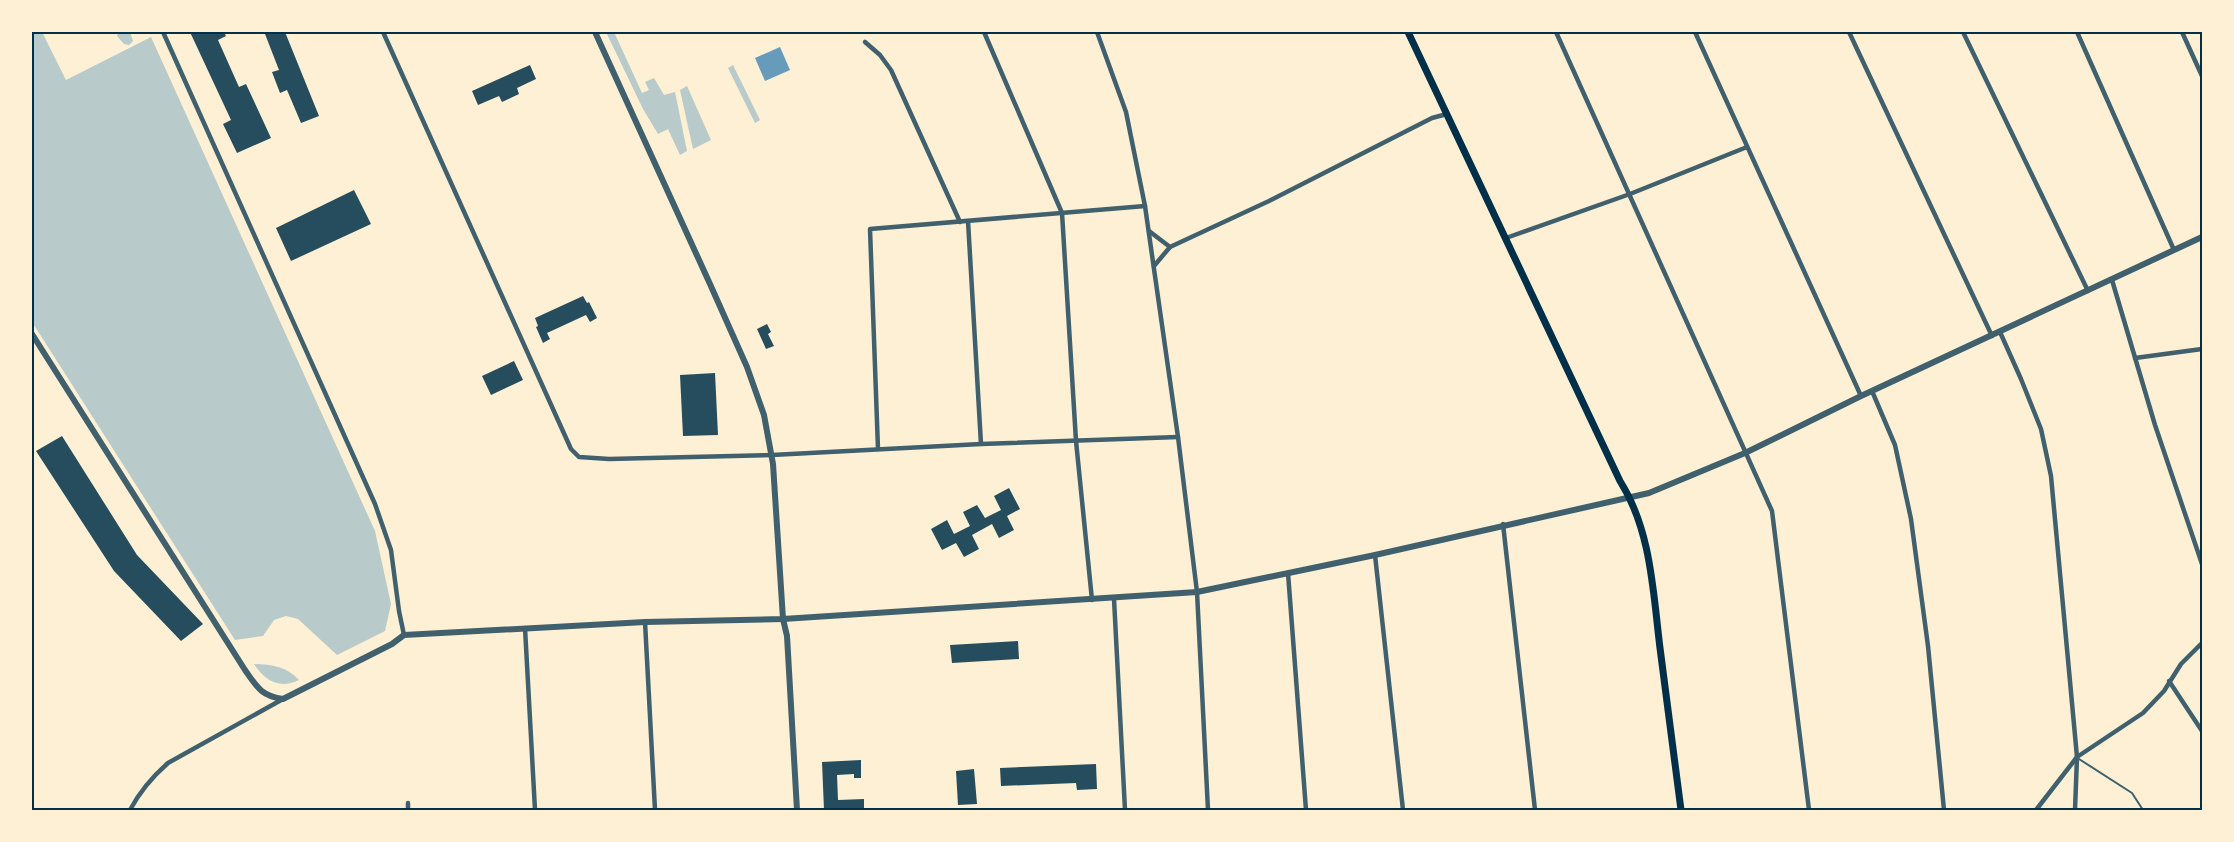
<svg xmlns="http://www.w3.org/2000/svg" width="2234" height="842" font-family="Montserrat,sans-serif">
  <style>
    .green { fill: #b9caca }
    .water { fill: #669bbc }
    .building { fill: #264d5e }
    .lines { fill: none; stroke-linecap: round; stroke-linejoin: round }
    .service { stroke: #3f606c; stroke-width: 2 }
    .minor { stroke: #3f606c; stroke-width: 4.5 }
    .tertiary { stroke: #3f606c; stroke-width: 6 }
    .secondary { stroke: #003049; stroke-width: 7 }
    .neatline { fill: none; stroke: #003049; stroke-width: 2 }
  </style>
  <rect width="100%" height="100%" fill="#fdf0d5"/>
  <g class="green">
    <polygon points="32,32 42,32 66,80 151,37 375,531 391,604 385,631 337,655 298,619 286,616 274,620 263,636 235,640 32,322"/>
    <polygon points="118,32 130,32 133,41 129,45 124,44 117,36"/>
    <polygon points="606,32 614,32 642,93 649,90 645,82 654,78 664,95 675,92 687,151 680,155 668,129 658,134 643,109"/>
    <polygon points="733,65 760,120 755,123 728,68"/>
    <polygon points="687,86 711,140 693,149 680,90"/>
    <path d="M254,664C272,664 287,667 299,680C280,689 266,682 254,664Z"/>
  </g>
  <polygon class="water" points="780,47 790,70 765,81 755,58"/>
  <g class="building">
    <polygon points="190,32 224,32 226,36 218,40 239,87 246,84 271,138 237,153 223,124 231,120"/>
    <polygon points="272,32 285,32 319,116 301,123 287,90 280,93 272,72 279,70 265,34"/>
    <polygon points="530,65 536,79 517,88 519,94 502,102 499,96 478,105 472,91"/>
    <polygon points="354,190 371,224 291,261 276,228"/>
    <polygon points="583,296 587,303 589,302 597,318 590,322 586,315 547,333 550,339 543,343 536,327 538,326 535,318"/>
    <polygon points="767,324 771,332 768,334 774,346 766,349 757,329"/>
    <polygon points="514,361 523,380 491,395 482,376"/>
    <polygon points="715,373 718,435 683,436 680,375"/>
    <polygon points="62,436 137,555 203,624 181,641 114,571 36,451"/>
    <polygon points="1009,488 1020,509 1007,516 1014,530 999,538 992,524 972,535 979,549 964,557 956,543 942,550 931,529 947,520 954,534 970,526 963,512 977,505 985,518 1001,510 994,496"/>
    <polygon points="1018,641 1019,659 952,663 950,645"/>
    <polygon points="861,760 861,778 854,778 854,774 837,775 838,800 864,799 864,810 824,810 822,762"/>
    <polygon points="1096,764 1097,789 1077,790 1076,783 1001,786 1000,768"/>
    <polygon points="974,769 977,804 958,805 956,771"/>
  </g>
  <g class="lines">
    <polyline class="service" points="2079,759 2132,793 2143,810"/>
    <g class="minor">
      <polyline points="163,32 375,504 391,550 399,611 404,635"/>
      <polyline points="383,32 571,449 579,457 609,459 772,455 981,444 1178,437"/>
      <polyline points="984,32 1062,213 1076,441 1092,600"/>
      <polyline points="1097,32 1126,112 1145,206 1178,437 1197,592 1208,810"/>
      <polyline points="1556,32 1772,511 1809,810"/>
      <polyline points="1695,32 1861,396"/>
      <polyline points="1849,32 1992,336"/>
      <polyline points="1963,32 2088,291"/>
      <polyline points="2077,32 2174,250"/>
      <polyline points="2182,32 2202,76"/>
      <polyline points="865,42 880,55 891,70 960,222"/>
      <polyline points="968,221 981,444"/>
      <polyline points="1149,231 1170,247"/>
      <polyline points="1506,238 1630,194 1747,147"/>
      <polyline points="1154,266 1170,247 1269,201 1432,118 1447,114"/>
      <polyline points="2112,280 2155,425 2202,564"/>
      <polyline points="2000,332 2021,379 2041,429 2051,476 2077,757 2075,810"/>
      <polyline points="2135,358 2202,349"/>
      <polyline points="1872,391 1895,445 1911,519 1928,646 1944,810"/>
      <polyline points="878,449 870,229 1145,206"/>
      <polyline points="1503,524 1535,810"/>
      <polyline points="1375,555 1403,810"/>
      <polyline points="1288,573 1306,810"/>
      <polyline points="1114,599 1125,810"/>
      <polyline points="645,622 655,810"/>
      <polyline points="525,628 535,810"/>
      <polyline points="2169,681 2202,731"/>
      <polyline points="408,803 408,810"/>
      <path d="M130,810C140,791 152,777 168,763L283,699"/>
      <polyline points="2036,810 2077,757 2143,713 2164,691 2181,664 2202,643"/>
    </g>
    <g class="tertiary">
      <polyline points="595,32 710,284 747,367 764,415 773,464 783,619 787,636 797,810"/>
      <path d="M32,334L245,670C257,687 261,696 283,699L392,644L404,635L645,622L783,619L1197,592L1375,555L1649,493L1745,453L1861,396L2202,237"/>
    </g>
    <path class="secondary" d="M1408,32L1620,481C1651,530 1653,591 1660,648C1667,702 1674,756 1681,810"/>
  </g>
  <rect width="2234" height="842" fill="none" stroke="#fdf0d5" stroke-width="66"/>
  <rect x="33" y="33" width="2168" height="776" class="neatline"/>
</svg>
